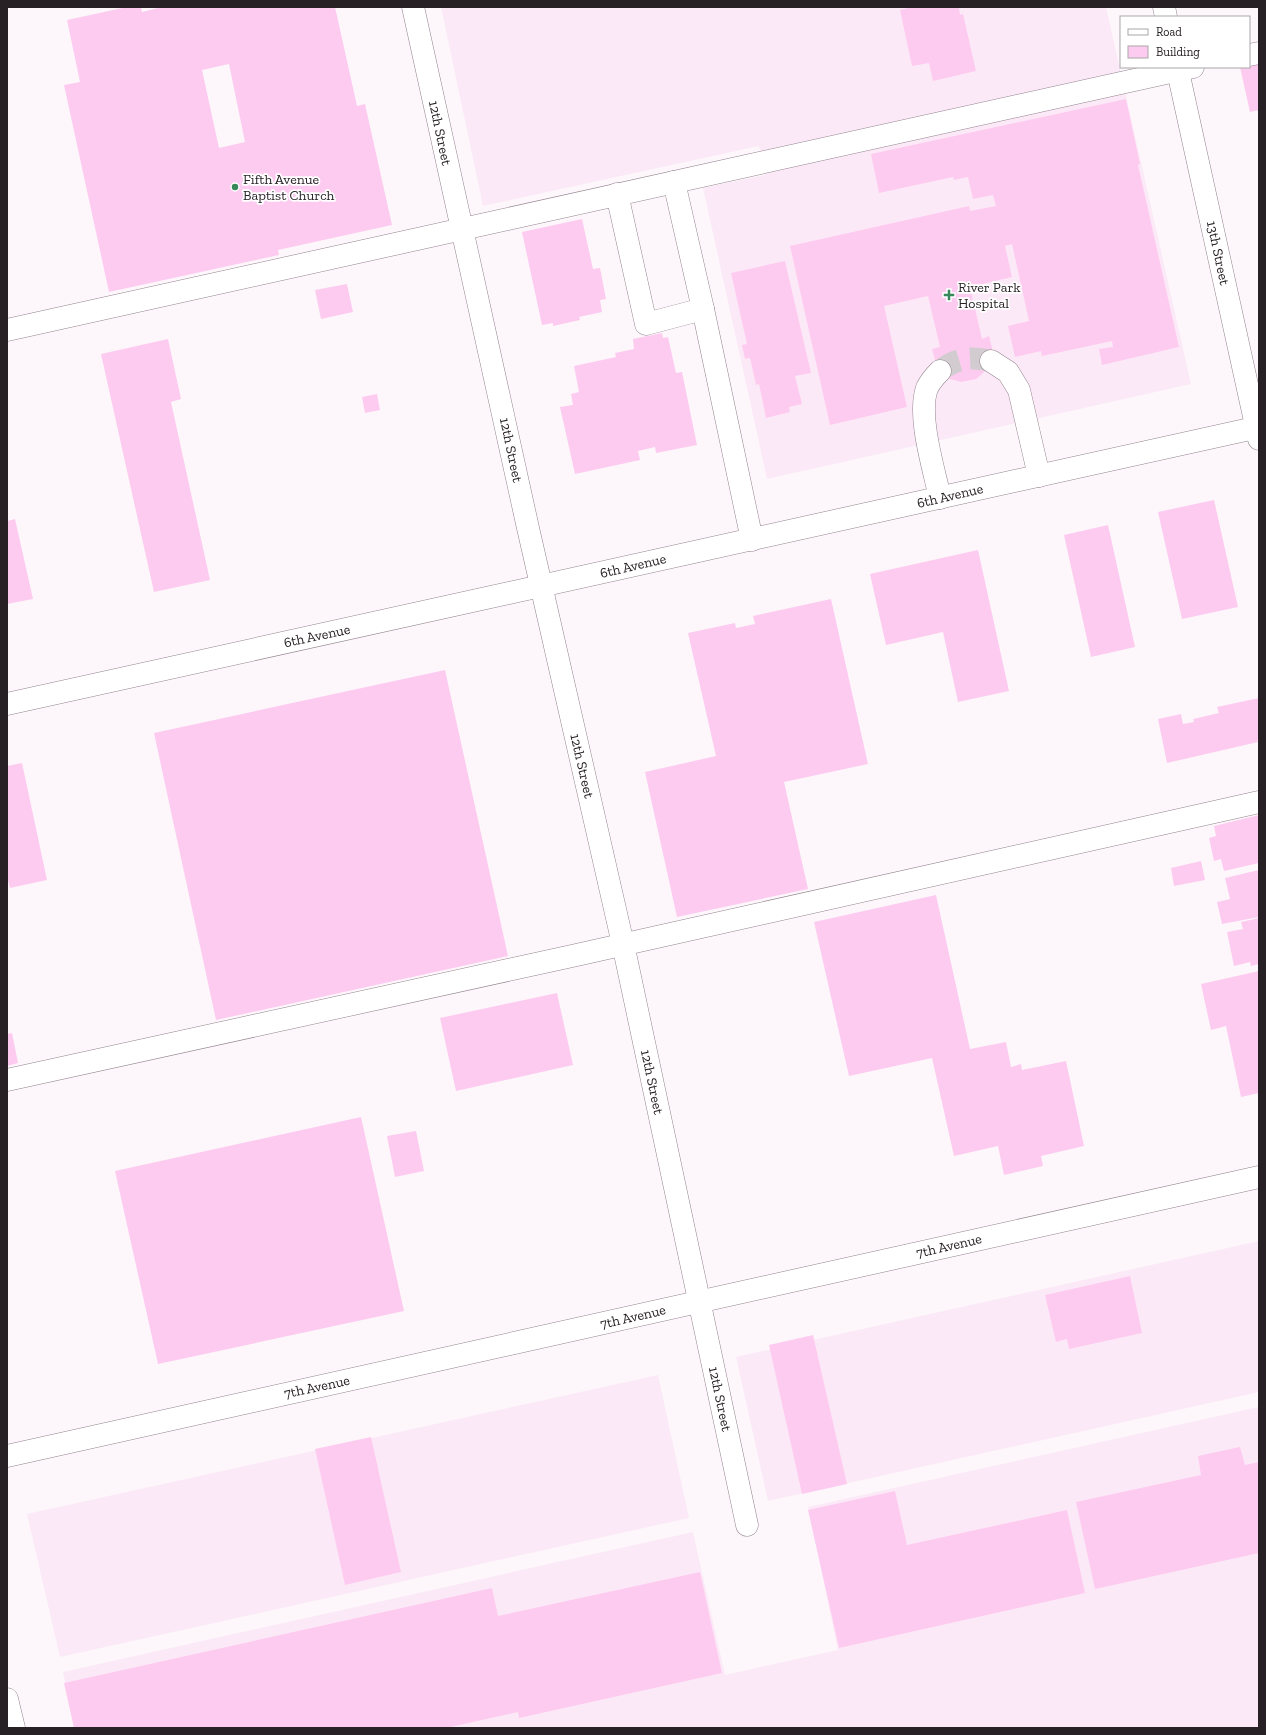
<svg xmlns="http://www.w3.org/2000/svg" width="1266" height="1735" font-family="'Zilla Slab',serif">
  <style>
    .built { fill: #fce9f7 }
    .building { fill: #fecbf0; fill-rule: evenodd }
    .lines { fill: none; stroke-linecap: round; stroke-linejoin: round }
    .minor-tunnel { stroke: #d2ccd0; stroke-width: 22; stroke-dasharray: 22 11; stroke-linecap: butt }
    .minor-casing { stroke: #93848e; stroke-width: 23 }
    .minor { stroke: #fff; stroke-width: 22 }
    .poi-dot { fill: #37895b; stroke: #fff; stroke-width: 1.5 }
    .labels { text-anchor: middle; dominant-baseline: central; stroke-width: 3.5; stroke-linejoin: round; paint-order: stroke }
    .street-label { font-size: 14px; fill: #272125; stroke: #fff }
    .poi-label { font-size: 14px; fill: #272125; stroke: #fff; text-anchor: start }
  </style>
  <rect width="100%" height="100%" fill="#fdf7fb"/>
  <g class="built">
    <polygon points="441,7 1106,7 1191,384 767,479 703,188 765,175 759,146 483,206"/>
    <polygon points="1259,1241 1259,1392 768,1501 736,1357"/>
    <polygon points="658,1375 689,1518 60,1657 27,1514"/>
    <polygon points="1259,1407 1259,1728 75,1728 63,1672 693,1532 725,1675 838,1650 808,1507"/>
  </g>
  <g class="building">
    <path d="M127,7H141L142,12L162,7H335L357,106L365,104L392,225L278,250L279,255L109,292L64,85L80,82L67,20ZM229,64L245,142L219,148L202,70Z"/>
    <polygon points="912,7 959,7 960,15 963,14 976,71 933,81 929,63 912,66 900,10"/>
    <polygon points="1259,63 1259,110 1250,112 1240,67 1249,67 1249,65"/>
    <polygon points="1126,99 1140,164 1138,165 1179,347 1102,365 1099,349 1113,347 1112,341 1042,356 1041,351 1015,357 1008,326 1029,321 1012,244 1005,246 1012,277 970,287 982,339 989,336 992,348 992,355 987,369 982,374 976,379 961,382 947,378 937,367 932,349 940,347 928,296 884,306 907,407 830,425 790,246 969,206 970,211 996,206 993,195 973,199 968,177 954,180 953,177 879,193 871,154"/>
    <polygon points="582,219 593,269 600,268 606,299 600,300 602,312 579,317 580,320 553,326 553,323 542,325 522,232"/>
    <polygon points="785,261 811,373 795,376 802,404 789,407 790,412 766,418 759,384 756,385 750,358 745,359 742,345 747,344 731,273"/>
    <polygon points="347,284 353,312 321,319 315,290"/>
    <polygon points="662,333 663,338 668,337 676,373 682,372 697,445 656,453 655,447 638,451 640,460 575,474 560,407 573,405 571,394 579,392 574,366 616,357 615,353 634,349 633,339"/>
    <polygon points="168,339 181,399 171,402 210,580 154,592 101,354"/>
    <polygon points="377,394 380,410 365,413 362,397"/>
    <polygon points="1214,500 1238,607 1182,619 1158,512"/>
    <polygon points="15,519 33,599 7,604 7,521"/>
    <polygon points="1108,525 1135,647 1091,657 1064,535"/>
    <polygon points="978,550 1009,691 958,702 943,632 886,645 870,574"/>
    <polygon points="831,599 868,764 784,782 808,889 677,917 645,772 716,756 688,633 735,623 736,628 755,624 753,616"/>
    <polygon points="445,670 508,956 216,1020 154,733"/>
    <polygon points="1259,698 1259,740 1257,740 1258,742 1167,763 1158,719 1181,714 1183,724 1194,722 1193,719 1219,713 1217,707"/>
    <polygon points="22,763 47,880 10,888 7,876 7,766"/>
    <polygon points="1259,815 1259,863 1224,871 1221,859 1214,861 1209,838 1216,836 1214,826"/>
    <polygon points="1201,861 1205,880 1174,886 1171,868"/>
    <polygon points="1259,870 1259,917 1222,924 1217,902 1230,899 1225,878"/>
    <polygon points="936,895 970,1049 1006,1042 1011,1067 1021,1064 1022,1070 1066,1061 1084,1146 1041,1156 1043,1166 1004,1175 998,1146 954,1156 932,1058 849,1076 814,922"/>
    <polygon points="1259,918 1259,964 1251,966 1250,962 1234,966 1227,932 1243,929 1241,922"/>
    <polygon points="1259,971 1259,1093 1241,1097 1226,1026 1211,1030 1201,984"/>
    <polygon points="557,993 573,1065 456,1091 440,1018"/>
    <polygon points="12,1033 18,1063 7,1066 7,1034"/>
    <polygon points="361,1117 404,1311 158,1364 115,1171"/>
    <polygon points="416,1131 424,1171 395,1177 387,1136"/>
    <polygon points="1130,1276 1142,1333 1069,1349 1067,1339 1056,1342 1045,1295"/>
    <polygon points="813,1335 847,1484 802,1494 769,1345"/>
    <polygon points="371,1437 401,1572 345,1585 315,1449"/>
    <polygon points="1240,1447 1245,1465 1259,1462 1259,1553 1095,1589 1076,1502 1201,1475 1198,1456"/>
    <polygon points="895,1491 907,1545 1067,1510 1085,1593 839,1648 808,1510"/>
    <polygon points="700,1572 722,1673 519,1718 518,1712 446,1728 74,1728 64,1683 492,1588 498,1616"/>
  </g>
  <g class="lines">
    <path class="minor-tunnel" d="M940,371C956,358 971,356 991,361"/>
    <g class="minor-casing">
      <g id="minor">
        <polyline points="413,7 528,528 623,944 747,1525"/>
        <polyline points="1164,7 1166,17"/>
        <polyline points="1249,55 1259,53"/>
        <polyline points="1177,67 1259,439"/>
        <polyline points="674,182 703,309"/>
        <polyline points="617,194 646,324 703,309 752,540"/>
        <polyline points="7,330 1193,67"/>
        <polyline points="991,361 1008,372 1019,390 1039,476"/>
        <path d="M940,371C935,376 930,382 927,388C917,416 934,469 940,498"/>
        <polyline points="7,704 1259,427"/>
        <polyline points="7,1080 572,956 1259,802"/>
        <polyline points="7,1456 1259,1177"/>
        <polyline points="7,1699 14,1728"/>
      </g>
    </g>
    <use href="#minor" class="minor"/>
  </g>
  <g class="poi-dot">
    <circle cx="235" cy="187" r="4"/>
    <path d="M947 289h4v4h4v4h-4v4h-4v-4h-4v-4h4z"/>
  </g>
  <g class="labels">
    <g class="street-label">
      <text transform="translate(440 133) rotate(78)">12th Street</text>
      <text transform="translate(1218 253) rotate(78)">13th Street</text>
      <text transform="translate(511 450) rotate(78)">12th Street</text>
      <text transform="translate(950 496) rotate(-13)">6th Avenue</text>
      <text transform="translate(633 566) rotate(-13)">6th Avenue</text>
      <text transform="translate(317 636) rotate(-12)">6th Avenue</text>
      <text transform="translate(582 766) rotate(77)">12th Street</text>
      <text transform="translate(652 1082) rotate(78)">12th Street</text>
      <text transform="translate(949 1246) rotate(-13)">7th Avenue</text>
      <text transform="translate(633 1317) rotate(-13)">7th Avenue</text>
      <text transform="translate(317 1387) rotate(-12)">7th Avenue</text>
      <text transform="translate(720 1399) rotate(78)">12th Street</text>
    </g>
    <g class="poi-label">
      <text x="243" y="179">Fifth Avenue<tspan x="243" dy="16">Baptist Church</tspan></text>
      <text x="958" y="287">River Park<tspan x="958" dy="16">Hospital</tspan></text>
    </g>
  </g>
  <rect width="1266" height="1735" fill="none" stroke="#272125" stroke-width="16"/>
  <rect x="1120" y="16" width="130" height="52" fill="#ffffff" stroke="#a9a6a8"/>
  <rect x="1128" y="29" width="20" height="6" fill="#ffffff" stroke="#a9a6a8"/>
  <text x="1156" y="36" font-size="12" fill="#272125">Road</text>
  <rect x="1128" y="46" width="20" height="12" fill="#fecbf0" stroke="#a9a6a8"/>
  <text x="1156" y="56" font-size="12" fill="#272125">Building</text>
</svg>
